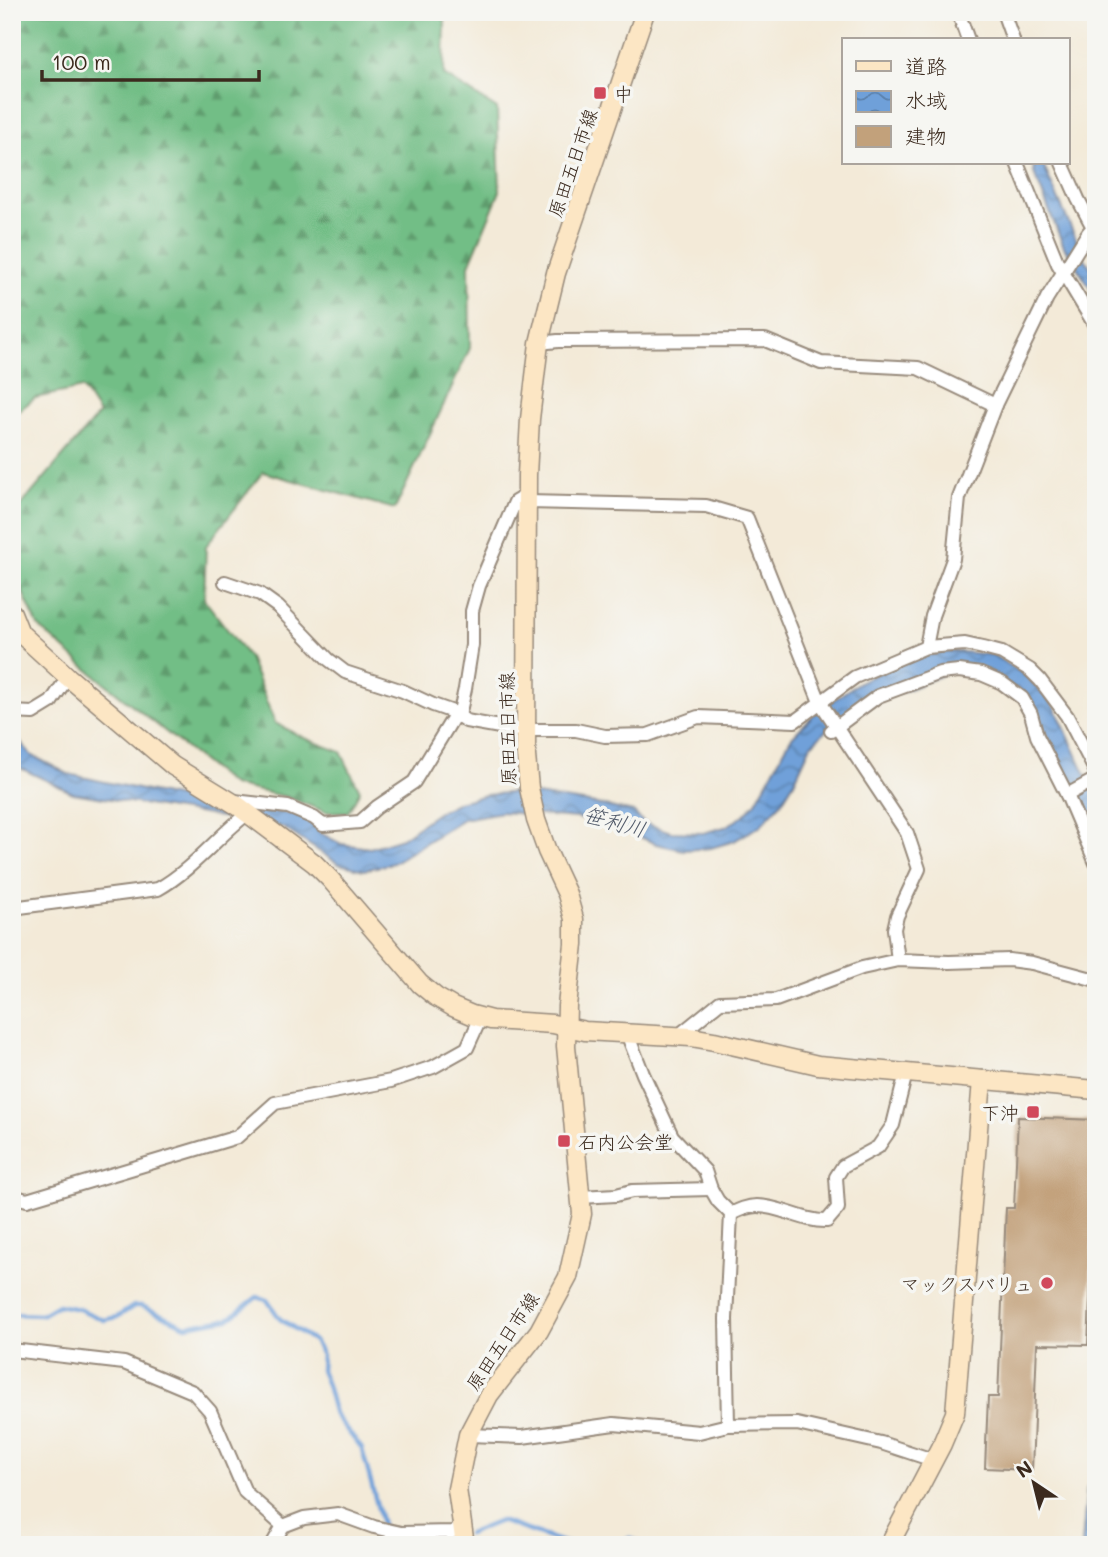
<svg xmlns="http://www.w3.org/2000/svg" width="1108" height="1557" font-family="Mali,'Klee One',sans-serif">
  <style>
    .forest { fill: url(#forest-firs); stroke: #567452; stroke-width: 2 }
    .water { fill: url(#water-waves); stroke: #55657c; stroke-width: 2 }
    .lines { fill: none; stroke-linecap: round; stroke-linejoin: round }
    .stream { stroke: #6fa0d9; stroke-width: 4.5 }
    .building { fill: #c2a17b }
    .street-casing { stroke: #978a7b; stroke-width: 16 }
    .secondary-casing { stroke: #978a7b; stroke-width: 21 }
    .street { stroke: #fff; stroke-width: 12 }
    .secondary { stroke: #fce6c4; stroke-width: 18 }
    .poi-dot { fill: #d1495b; stroke: #f6f6f2; stroke-width: 2.5 }
    .labels { text-anchor: middle; dominant-baseline: central; stroke-width: 7; stroke-linejoin: round; paint-order: stroke }
    .poi-label { font-size: 19px; fill: #3b2a1e; stroke: #f6f6f2; text-anchor: start }
    .street-label { font-size: 19px; fill: #3b2a1e; stroke: #f6f6f2 }
    .water-label { font-size: 21px; font-style: italic; fill: #505969; stroke: #f6f6f2 }
  </style>
  <defs>
    <pattern id="forest-firs" width="22" height="20" patternUnits="userSpaceOnUse" patternTransform="scale(1.75)"><rect width="22" height="20" fill="#72be86"/><path d="M5 1l3.5 6h-7zM16 11l3.5 6h-7z" fill="#5f9b6d"/></pattern>
    <pattern id="water-waves" width="16" height="10" patternUnits="userSpaceOnUse" patternTransform="scale(1.75)"><rect width="16" height="10" fill="#6fa0d9"/><path d="M0 5q4-4 8 0t8 0" fill="none" stroke="#5c83af"/></pattern>
  </defs>
  <rect width="100%" height="100%" fill="#f6f6f2"/>
  <filter id="ink" filterUnits="userSpaceOnUse"><feTurbulence type="fractalNoise" baseFrequency=".0143" numOctaves="2"/><feDisplacementMap in="SourceGraphic" scale="14" xChannelSelector="R" yChannelSelector="G"/><feConvolveMatrix kernelMatrix="1 2 1 2 8 2 1 2 1" color-interpolation-filters="sRGB"/></filter>
  <filter id="wash" filterUnits="userSpaceOnUse"><feTurbulence type="fractalNoise" baseFrequency=".00686" numOctaves="4" result="noise"/><feDisplacementMap in="SourceGraphic" scale="28" xChannelSelector="R" yChannelSelector="G"/><feGaussianBlur stdDeviation="1.57" result="paint"/><feColorMatrix in="noise" values="0 0 0 0 0 0 0 0 0 0 0 0 0 0 0 0 0 1.4 0 .05"/><feComposite in="paint" operator="in"/></filter>
  <g filter="url(#wash)">
    <rect width="100%" height="100%" fill="#f3ead8"/>
    <polygon class="forest" points="12,12 445,12 444,75 497,109 500,191 469,265 470,348 395,509 263,472 206,546 204,599 249,658 275,723 304,738 341,752 360,791 348,812 326,812 287,797 232,785 81,664 38,626 17,580 12,542 12,516 99,414 82,388 35,398 12,416"/>
    <g class="water">
      <polygon points="1033,163 1044,163 1044,167 1084,257 1096,276 1096,297 1064,247 1034,173"/>
      <polygon points="954,651 993,655 1025,675 1055,707 1096,797 1096,826 1032,708 1018,689 961,667 838,719 811,745 794,782 781,803 761,825 734,841 711,848 684,850 656,844 624,830 577,818 501,812 463,819 393,863 364,870 339,864 282,827 73,793 20,768 12,759 12,731 31,755 68,774 222,807 295,814 306,818 320,833 341,844 370,848 402,838 437,813 458,802 486,795 516,792 590,803 633,812 644,823 671,832 703,833 725,827 742,817 756,802 791,738 815,713 861,681 913,658"/>
      <polygon points="1087,1487 1096,1487 1096,1545 1082,1545"/>
    </g>
    <g class="lines">
      <g class="stream">
        <polyline points="12,1314 41,1315 58,1305 79,1309 104,1320 117,1317 134,1306 142,1306 186,1326 228,1319 257,1297 267,1300 280,1319 314,1341 322,1355 321,1370 327,1385 335,1415 362,1449 386,1539 452,1541 460,1538"/>
        <polyline points="468,1534 500,1521 571,1545"/>
        <polyline points="618,1545 630,1538 644,1545"/>
      </g>
    </g>
    <g id="blocks">
      <polygon class="building" points="1018,1117 1096,1120 1096,1160 1088,1345 1037,1344 1032,1470 985,1468 988,1397 998,1397 1006,1208 1014,1208"/>
    </g>
  </g>
  <g filter="url(#ink)">
    <use href="#blocks" fill-opacity="0" stroke="#978a7b" stroke-width="2"/>
    <g class="lines">
      <g class="street-casing">
        <g id="street">
          <polyline points="958,12 968,40"/>
          <polyline points="1003,12 1013,40"/>
          <polyline points="1017,163 1058,264 1096,327"/>
          <polyline points="1062,163 1078,199 1096,233"/>
          <polyline points="539,343 558,341 765,340 821,363 918,368 995,405"/>
          <polyline points="527,502 706,506 747,518 820,702 907,833 919,869 897,916 894,929 898,960"/>
          <polyline points="225,582 260,594 278,607 328,659 345,672 403,691 433,705 453,712 466,721 517,730 576,730 605,736 648,735 698,717 795,721 855,677 926,647 965,644 983,648 1002,653 1030,670 1040,680 1067,716 1096,772"/>
          <polyline points="926,647 932,616 953,559 959,498 995,405 1047,298 1088,233 1096,224"/>
          <polyline points="12,712 33,713 51,702 68,677"/>
          <polyline points="831,731 878,696 940,673 959,671 981,674 1002,683 1022,698 1031,714 1037,736 1067,795 1096,863"/>
          <polyline points="1067,795 1096,779"/>
          <polyline points="234,801 288,807 314,818 323,825 360,822 377,807 414,782 453,718 459,716 465,689 472,645 472,611 479,586 515,502 527,495"/>
          <path d="M12,908L158,889C192,870 217,837 248,813"/>
          <polyline points="630,1033 630,1041 643,1074 672,1136 705,1171 711,1189 718,1201 731,1214 726,1319 728,1425"/>
          <polyline points="678,1036 720,1002 776,1000 862,968 898,960 949,962 1009,960 1032,963 1096,980"/>
          <polyline points="12,1196 27,1200 237,1137 275,1103 391,1081 433,1067 467,1048 481,1017"/>
          <polyline points="580,1197 616,1195 632,1191 711,1189"/>
          <path d="M731,1214C739,1210 747,1206 757,1206C781,1206 803,1222 827,1221L838,1208L836,1177L843,1166L878,1147L893,1125L906,1073"/>
          <polyline points="12,1350 124,1363 193,1392 210,1411 245,1492 283,1526"/>
          <polyline points="468,1435 522,1437 614,1424 699,1432 728,1425 797,1424 881,1443 933,1460"/>
          <polyline points="272,1545 283,1526 304,1518 338,1514 374,1527 401,1533 452,1532 462,1529"/>
        </g>
      </g>
      <g class="secondary-casing">
        <g id="secondary">
          <polyline points="12,613 20,633 68,677 173,766 238,806 314,863 330,879 420,984 436,997 453,1007 472,1015 491,1020 553,1024 585,1031 691,1037 714,1041 818,1065 1096,1090"/>
          <polyline points="465,1545 457,1489 468,1435 489,1395 539,1331 568,1277 582,1214 566,1046 567,1006 574,944 574,919 567,894 547,851 536,820 529,788 526,756 527,475 530,419 539,343 556,273 645,12"/>
          <polyline points="889,1545 942,1444 955,1413 982,1080"/>
        </g>
      </g>
      <use href="#street" class="street"/>
      <use href="#secondary" class="secondary"/>
    </g>
  </g>
  <g class="poi-dot">
    <rect x="593" y="86" width="14" height="14" rx="3.5"/>
    <rect x="1026" y="1105" width="14" height="14" rx="3.5"/>
    <rect x="557" y="1134" width="14" height="14" rx="3.5"/>
    <circle cx="1047" cy="1283" r="7"/>
  </g>
  <g class="labels">
    <g class="poi-label">
      <text x="614" y="93">中</text>
      <text x="1019" y="1112" text-anchor="end">下沖</text>
      <text x="578" y="1141">石内公会堂</text>
      <text x="1033" y="1283" text-anchor="end">マックスバリュ</text>
    </g>
    <g class="street-label">
      <text transform="translate(572 163) rotate(-71)">原田五日市線</text>
      <text transform="translate(507 729) rotate(-91)">原田五日市線</text>
      <text transform="translate(502 1341) rotate(-56)">原田五日市線</text>
    </g>
    <g class="water-label">
      <text transform="translate(615 821) rotate(15)">笹利川</text>
    </g>
  </g>
  <rect width="1108" height="1557" fill="none" stroke="#f6f6f2" stroke-width="42"/>
  <rect x="842" y="38" width="228" height="126" fill="#f6f6f2" stroke="#aba49d" stroke-width="2"/>
  <rect x="856" y="61" width="35" height="10" fill="#fce6c4" stroke="#aba49d" stroke-width="2"/>
  <text x="905" y="74" font-size="21" fill="#3b2a1e">道路</text>
  <rect x="856" y="91" width="35" height="21" fill="url(#water-waves)" stroke="#aba49d" stroke-width="2"/>
  <text x="905" y="108" font-size="21" fill="#3b2a1e">水域</text>
  <rect x="856" y="126" width="35" height="21" fill="#c2a17b" stroke="#aba49d" stroke-width="2"/>
  <text x="905" y="144" font-size="21" fill="#3b2a1e">建物</text>
  <g transform="translate(1034 1483) rotate(325)" stroke="#f6f6f2" stroke-width="5" paint-order="stroke">
  <path d="M0-5L12 26L0 18L-12 26Z" fill="#3b2a1e"/>
  <text y="-10" font-size="19" font-weight="bold" text-anchor="middle" fill="#3b2a1e">N</text>
  </g>
  <path d="M42 70v10h217v-10" fill="none" stroke="#3b2a1e" stroke-width="3.5"/>
  <text x="52" y="70" font-size="21" fill="#3b2a1e" stroke="#f6f6f2" stroke-width="5" paint-order="stroke">100 m</text>
</svg>
